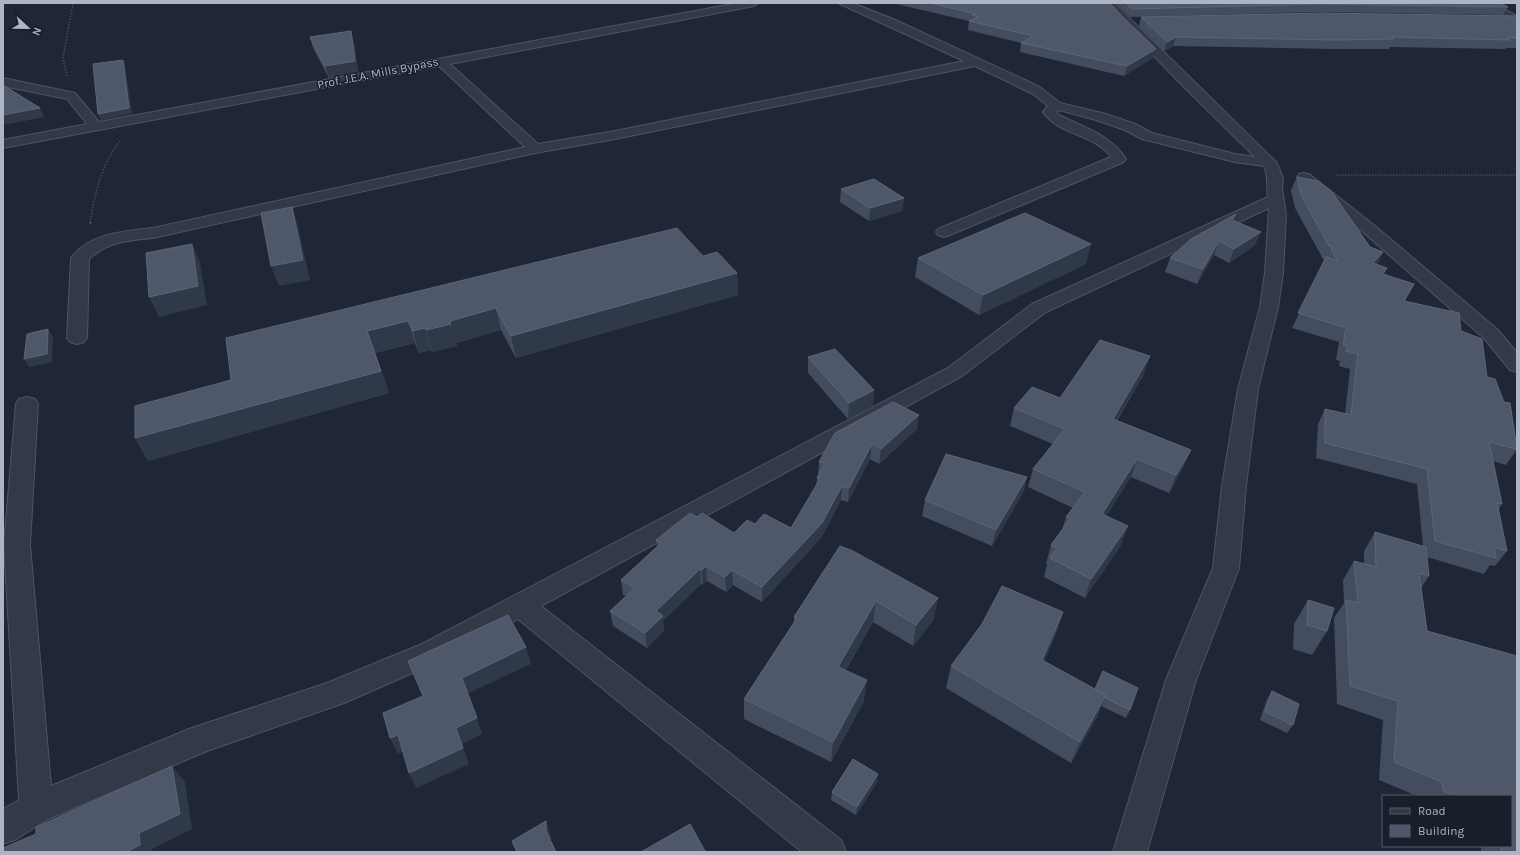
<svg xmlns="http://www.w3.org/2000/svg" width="1520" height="855" font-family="Karla,sans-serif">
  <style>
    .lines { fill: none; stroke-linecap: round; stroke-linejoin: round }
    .minor-casing { stroke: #4d5462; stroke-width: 2 }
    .path-far1 { stroke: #3f5055; stroke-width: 1.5; stroke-dasharray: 1.5 1.5; stroke-linecap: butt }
    .path { stroke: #3f5055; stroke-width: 2; stroke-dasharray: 2.5 2.5; stroke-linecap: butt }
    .minor { fill: #333947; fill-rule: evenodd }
    .wall { fill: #434d5f }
    .shaded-wall { fill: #30394a }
    .building { fill: #4e586a; stroke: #5d6678 }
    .labels { text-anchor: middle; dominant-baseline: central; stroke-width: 3; stroke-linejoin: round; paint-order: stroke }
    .far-street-label { font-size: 12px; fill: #adb4c4; stroke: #181f2b }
  </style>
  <rect width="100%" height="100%" fill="#1f2736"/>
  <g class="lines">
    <g class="minor-casing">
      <g id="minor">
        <path d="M738,3H759L754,6L450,64L538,144L615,131L964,61L838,3H852L893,19L1025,80L1041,88L1060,103L1106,114L1135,124L1152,133L1235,154L1255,157L1182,85L1103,3H1114L1277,163L1283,178L1282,188L1286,215L1283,273L1278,307L1258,389L1246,486L1239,568L1196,680L1147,852H1113L1166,680L1213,568L1222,486L1238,389L1260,307L1265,273L1269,208L1046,312L962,376L541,606L841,840L846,852H802L518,619L442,660L344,703L207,751L48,819L15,840L3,844V809L19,800L4,545L16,404L19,399L27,397L35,399L38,404L30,545L51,786L189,729L327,683L422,644L948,368L1032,304L1268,197C1266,185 1269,179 1264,166L1235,162L1142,139L1125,130L1096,120L1059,110L1056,112L1059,115C1083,127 1111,135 1126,159L1124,162L950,235L944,237L938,235L936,232L938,229L1111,157C1095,134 1058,135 1043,112L1048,106L1033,94L975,66L615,139L535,153L153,238C129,240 107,242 89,259L87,338L84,342L77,344L70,342L67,338L71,258C89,233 126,231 153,228L525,147L439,66L3,148V140L87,124L67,99L3,86V78L75,93L99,122Z"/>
        <polygon points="1478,3 1491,3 1517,16 1517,23"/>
        <polygon points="1304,173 1309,174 1375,226 1498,330 1517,353 1517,372 1510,370 1484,338 1363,232 1299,180 1297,177 1299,174"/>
      </g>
    </g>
    <g class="path-far1">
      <polyline points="67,76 63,58 73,3"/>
      <polyline points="1336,175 1517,175"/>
      <path d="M90,223C95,193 101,165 120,141"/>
    </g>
    <polyline class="path" points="90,222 92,226"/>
    <use href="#minor" class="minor"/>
  </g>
  <g class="wall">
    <polygon points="892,3 1110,3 1153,58 1124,76 1020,52 1021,43 968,30 969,21"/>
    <polygon points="1116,3 1500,3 1508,7 1503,15 1317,12 1130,17"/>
    <polygon points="1517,16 1517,48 1506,48 1505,49 1390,47 1389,49 1332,49 1173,46 1164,51 1139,26 1141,17"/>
    <polygon points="310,37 354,42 358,72 329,78 313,48"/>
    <polygon points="1297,177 1318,181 1332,192 1370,247 1383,252 1377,265 1387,268 1383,274 1414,284 1405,301 1459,313 1461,331 1482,339 1487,377 1495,379 1504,402 1510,403 1517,449 1506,465 1493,461 1502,504 1499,509 1507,551 1495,566 1490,565 1484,574 1427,557 1429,576 1421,588 1427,631 1517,656 1517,852 1481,852 1481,846 1511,846 1511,796 1417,796 1379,780 1383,720 1337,704 1334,618 1344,603 1343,580 1354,561 1364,564 1364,551 1375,532 1423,546 1417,484 1316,458 1318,424 1325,409 1345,414 1350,369 1339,366 1340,361 1336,360 1339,342 1292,328 1325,260 1323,259 1295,208 1291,190"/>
    <polygon points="841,189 904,198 902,211 869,221 840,202"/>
    <polygon points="1233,221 1255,245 1229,263 1214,255 1197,284 1165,272 1170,258"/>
    <polygon points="703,256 737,273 738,295 516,358 501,330 456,343 457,346 432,352 431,350 419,353 415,343 375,353 389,393 148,461 135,438 231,380 226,338"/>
    <polygon points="918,258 1086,264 979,315 915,277"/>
    <polygon points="808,357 874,390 873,406 848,419 808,373"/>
    <polygon points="1144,374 1117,421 1191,450 1183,468 1169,493 1131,477 1106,516 1121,545 1085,598 1044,577 1047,565 1046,564 1051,545 1062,530 1066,517 1073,508 1028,487 1033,469 1053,444 1010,426 1014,408 1060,398"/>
    <polygon points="917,429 879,464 870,459 848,502 841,500 821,538 762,602 733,585 726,592 707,581 702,585 701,584 663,621 664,631 647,648 613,626 610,611 626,596 623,595 621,580 657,547 656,540 697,517 734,533 755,524 791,528 816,486 817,478 818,475 819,462"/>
    <polygon points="1027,477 1023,493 992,546 922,516 925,500"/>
    <polygon points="840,546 934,619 913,646 873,622 846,670 864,701 831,762 744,719 744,699 794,622 794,617"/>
    <polygon points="1308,600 1327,631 1312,655 1293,649 1294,624"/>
    <polygon points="1063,612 1056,634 1044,661 1130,710 1126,718 1101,706 1097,717 1071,763 946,688 951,666"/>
    <polygon points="1272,691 1293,725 1287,733 1260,720 1267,699"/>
    <polygon points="877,782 856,815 831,800 832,792"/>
  </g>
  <g class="shaded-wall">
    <polygon points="351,31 354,42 358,72 329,78 325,66"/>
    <polygon points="1176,37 1173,46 1164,51 1167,42"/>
    <polygon points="1156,49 1153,58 1124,76 1127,66"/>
    <polygon points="123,60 125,65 132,114 101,120 98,114"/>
    <polygon points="40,108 45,117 3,125 3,115"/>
    <polygon points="904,198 902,211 869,221 870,208"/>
    <polygon points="292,207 298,226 310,280 279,286 271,266"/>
    <polygon points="1261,232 1255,245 1229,263 1234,249"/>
    <polygon points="1219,241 1214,255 1197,284 1203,269"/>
    <polygon points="192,244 200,263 207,305 159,317 149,297"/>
    <polygon points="1091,244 1086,264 979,315 983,295"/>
    <polygon points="1383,252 1377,265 1373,263"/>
    <polygon points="737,273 738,295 516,358 511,336"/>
    <polygon points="496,308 501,330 456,343 457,346 432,352 426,330 450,321"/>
    <polygon points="408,321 415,343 375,353 367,331"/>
    <polygon points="425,328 431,350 419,353 413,331"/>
    <polygon points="48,329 53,337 52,362 29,367 24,359"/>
    <polygon points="1150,356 1144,374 1107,437 1113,419"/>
    <polygon points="381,371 389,393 148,461 135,438"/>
    <polygon points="874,390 873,406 848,419 849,403"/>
    <polygon points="919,415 917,429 879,464 881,449"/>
    <polygon points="872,444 870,459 848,502 849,488"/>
    <polygon points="1191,450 1183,468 1169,493 1176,475"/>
    <polygon points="1137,459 1131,477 1095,533 1102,514"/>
    <polygon points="1027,477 1023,493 992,546 996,530"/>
    <polygon points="842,486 841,500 821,538 762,602 762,587"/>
    <polygon points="1128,526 1121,545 1085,598 1091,579"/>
    <polygon points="706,566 707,581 702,585 702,570"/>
    <polygon points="700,569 701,584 663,621 664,631 647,648 645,633 656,611"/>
    <polygon points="732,570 733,585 726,592 725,577"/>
    <polygon points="938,598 934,619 913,646 916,625"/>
    <polygon points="876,601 873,622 836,688 838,667"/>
    <polygon points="1063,612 1056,634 1034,682 1042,660"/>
    <polygon points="526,647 531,664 467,694 462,678"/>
    <polygon points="867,680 864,701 831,762 833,742"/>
    <polygon points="1106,695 1097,717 1071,763 1080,742"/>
    <polygon points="477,718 482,734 462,744 469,764 416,788 409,773 456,728"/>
    <polygon points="398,735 405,751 398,754 390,738"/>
    <polygon points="172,766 185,782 192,829 152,849 153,852 126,852 139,833"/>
    <polygon points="878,774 877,782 856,815 857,807"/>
    <polygon points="546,821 551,836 551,846 546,831"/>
  </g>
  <g class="building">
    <polygon points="930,3 1110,3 1122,16 1156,49 1127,66 1021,43 1033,36 969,21 979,17 972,15 976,14"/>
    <polygon points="1126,3 1500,3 1508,7 1320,4 1132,9"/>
    <polygon points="1320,13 1517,16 1517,38 1507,38 1509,40 1391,37 1393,39 1336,40 1176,37 1167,42 1141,17"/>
    <polygon points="351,31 355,61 325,66 310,37"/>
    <polygon points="123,60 129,108 98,114 93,64"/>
    <polygon points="3,85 40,108 3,115"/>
    <polygon points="1297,177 1318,181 1332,192 1370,247 1383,252 1373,263 1387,268 1383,274 1414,284 1404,301 1459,313 1461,331 1482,339 1487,377 1495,379 1504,402 1510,403 1517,449 1489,442 1502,504 1497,503 1507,551 1494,547 1496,558 1435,541 1427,469 1325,443 1325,409 1351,415 1358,354 1346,351 1348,346 1343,345 1346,328 1298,313 1326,257 1338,261 1331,250 1333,247 1329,246 1301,195"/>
    <polygon points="874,179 904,198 870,208 841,189"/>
    <polygon points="292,207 303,260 271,266 261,213"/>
    <polygon points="1025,213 1091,244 983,295 918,258"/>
    <polygon points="1236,214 1232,220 1261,232 1234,249 1219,241 1203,269 1170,258 1191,239"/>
    <polygon points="677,228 703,256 717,252 737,273 511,336 496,308 450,321 451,324 426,330 425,328 413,331 408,321 367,331 381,371 135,438 135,406 231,380 226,338"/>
    <polygon points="192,244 198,286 149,297 146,253"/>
    <polygon points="48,329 47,354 24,359 27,334"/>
    <polygon points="1100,340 1150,356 1113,419 1191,450 1176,475 1137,459 1102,514 1128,526 1091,579 1050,558 1057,548 1051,545 1070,519 1066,517 1085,492 1033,469 1065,429 1014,408 1032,387 1060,398"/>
    <polygon points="835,349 874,390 849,403 808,357"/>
    <polygon points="893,402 919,415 881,449 872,444 849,488 842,486 822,523 762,587 732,570 725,577 706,566 702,570 700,569 656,611 663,616 645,633 610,611 635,588 621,580 661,543 656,540 690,513 697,517 702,513 734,533 747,520 755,524 764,514 791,528 820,479 817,478 825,463 819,462 835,433"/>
    <polygon points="946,454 1027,477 996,530 925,500"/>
    <polygon points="1375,532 1426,547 1429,576 1419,573 1427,631 1517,656 1517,852 1501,852 1501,846 1511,846 1511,796 1458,796 1443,791 1442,782 1394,762 1398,701 1350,686 1346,600 1358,603 1354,561 1376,567"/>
    <polygon points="840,546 853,551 938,598 916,625 876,601 838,667 867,680 833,742 744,699 797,618 794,617"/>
    <polygon points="1002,586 1063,612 1042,660 1106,695 1080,742 951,666 982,624"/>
    <polygon points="1308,600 1334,608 1327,631 1307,625"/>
    <polygon points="508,615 526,647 462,678 477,718 456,728 463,748 409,773 398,735 390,738 383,713 423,696 408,661"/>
    <polygon points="1103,671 1138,688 1130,710 1105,698 1106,695 1095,689"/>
    <polygon points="1272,691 1299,704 1293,725 1265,712"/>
    <polygon points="853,759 878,774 857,807 832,792"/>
    <polygon points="172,766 180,814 139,833 140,845 126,852 3,852 3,848 36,834 36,827"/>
    <polygon points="546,821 546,831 556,852 517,852 512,841"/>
    <polygon points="690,824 705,851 703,852 641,852"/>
  </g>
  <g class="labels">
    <g class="far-street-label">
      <text transform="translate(378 73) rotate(-11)">Prof. J.E.A. Mills Bypass</text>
    </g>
  </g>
  <rect width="1520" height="855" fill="none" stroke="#adb4c4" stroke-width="8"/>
  <rect x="1382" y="795" width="130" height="52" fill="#181f2b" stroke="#545b68"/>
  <rect x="1390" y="808" width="20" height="6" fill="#333947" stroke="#545b68"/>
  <text x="1418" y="815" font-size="12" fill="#adb4c4">Road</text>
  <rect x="1390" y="825" width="20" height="12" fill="#4e586a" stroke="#545b68"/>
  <text x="1418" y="835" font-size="12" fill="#adb4c4">Building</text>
  <g transform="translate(28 28) rotate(112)" stroke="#181f2b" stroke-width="3" paint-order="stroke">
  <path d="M0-3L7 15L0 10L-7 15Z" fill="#adb4c4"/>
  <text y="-6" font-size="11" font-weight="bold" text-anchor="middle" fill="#adb4c4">N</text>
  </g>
</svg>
